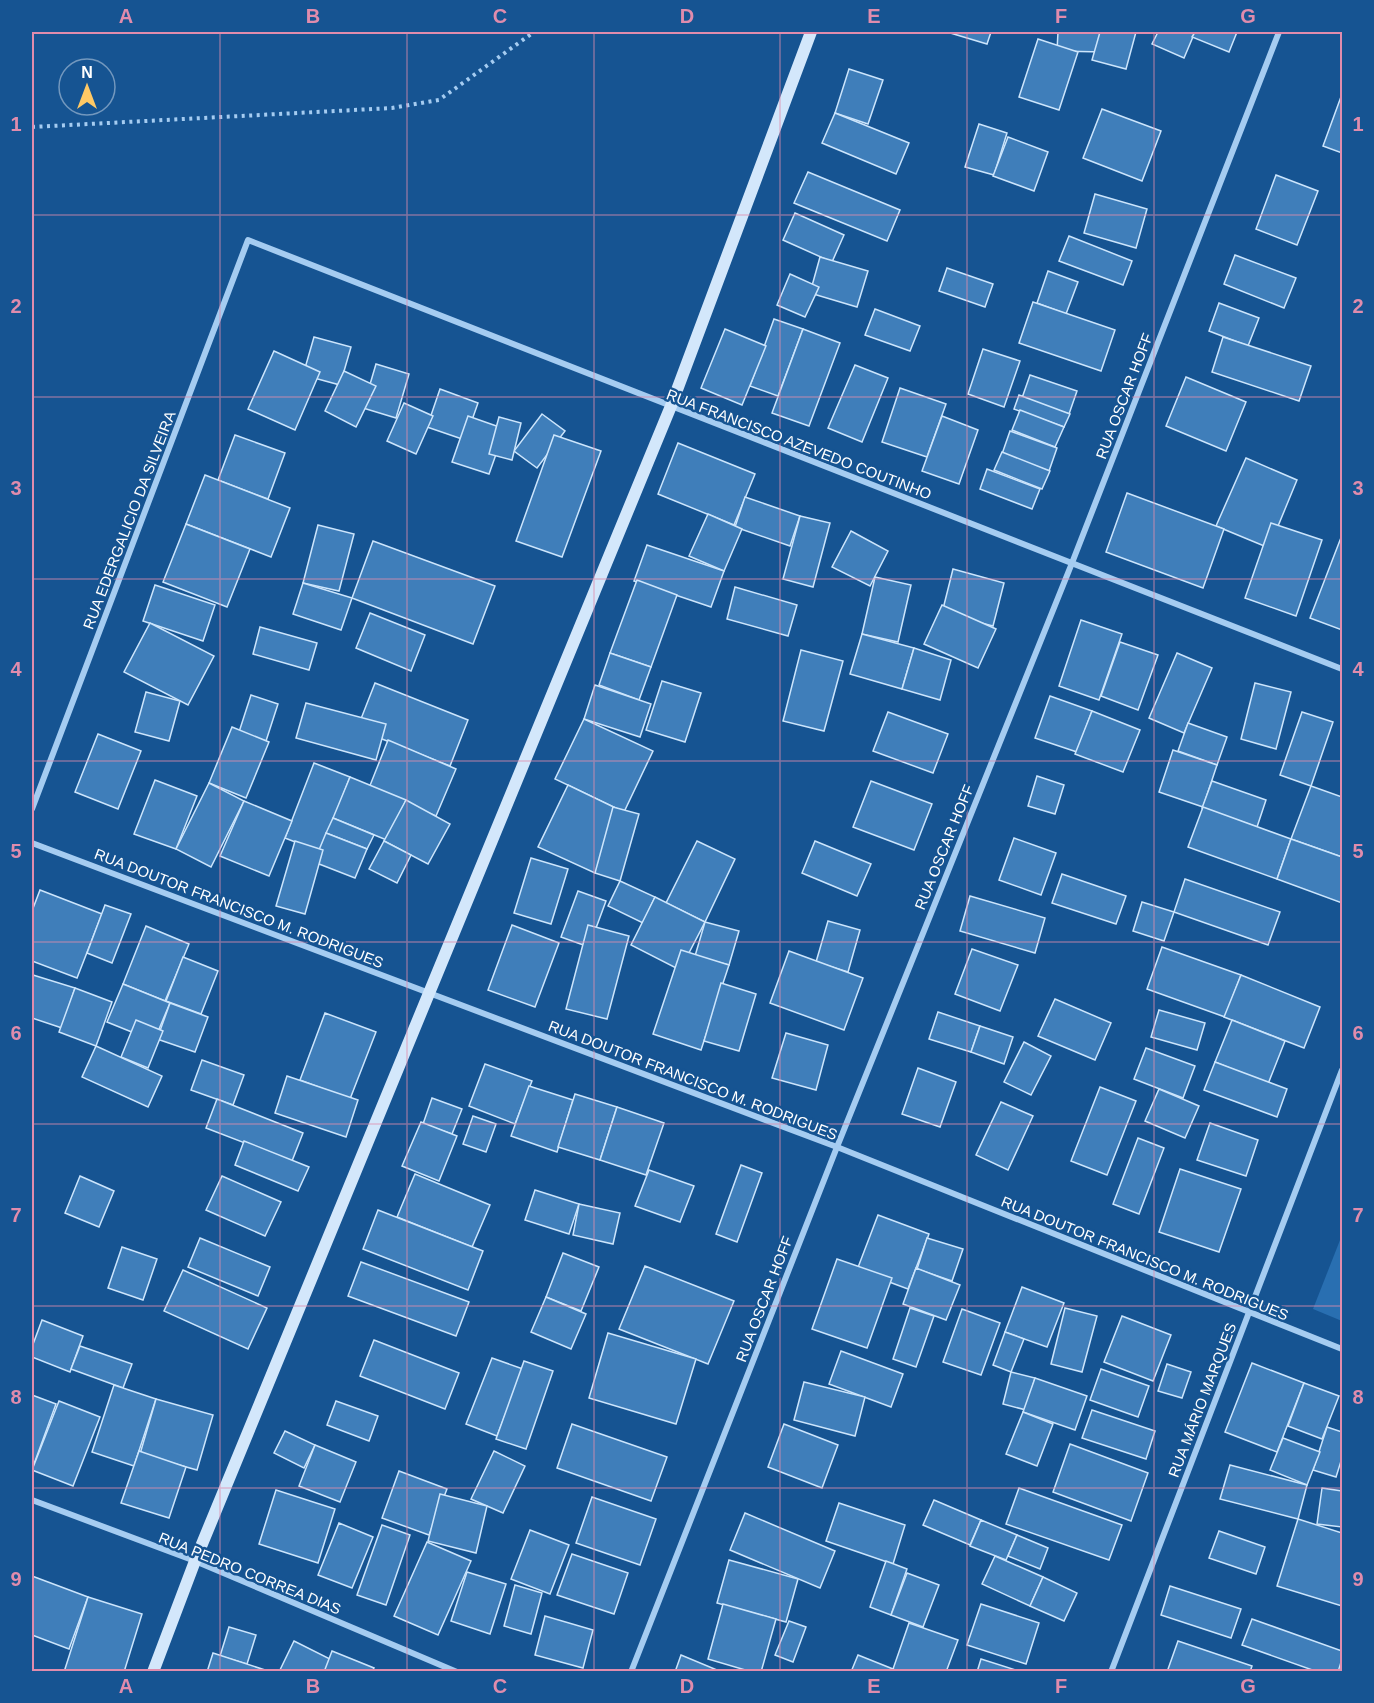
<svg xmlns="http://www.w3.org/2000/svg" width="1374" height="1703" font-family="Helvetica,sans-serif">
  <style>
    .green { fill: #296fb1 }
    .building { fill: #3f7eba; stroke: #cce5fc; stroke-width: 1.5 }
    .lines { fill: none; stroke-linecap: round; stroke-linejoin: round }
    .path { stroke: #a5ccf1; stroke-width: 4; stroke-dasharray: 3 4.5; stroke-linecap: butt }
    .street { stroke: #a5ccf1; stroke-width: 6 }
    .secondary { stroke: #d3e7fb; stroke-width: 12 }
    .grid { fill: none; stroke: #e08cad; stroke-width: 1.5; stroke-opacity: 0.55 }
    .labels { text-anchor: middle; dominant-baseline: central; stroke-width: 5; stroke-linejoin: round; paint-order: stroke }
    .street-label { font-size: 15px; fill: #fff; stroke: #165492 }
    .neatline { fill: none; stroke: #e08cad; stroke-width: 2 }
    .grid-label { font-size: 20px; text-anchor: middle; font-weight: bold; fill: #e08cad }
  </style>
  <rect width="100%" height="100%" fill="#165492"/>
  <polygon class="green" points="1342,1235 1342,1321 1313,1309"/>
  <g class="building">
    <polygon points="947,32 991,32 987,44"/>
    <polygon points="1058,32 1104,32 1103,52 1057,51"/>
    <polygon points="1100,32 1136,32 1126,69 1092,60"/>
    <polygon points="1158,32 1195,32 1184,58 1152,44"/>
    <polygon points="1195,32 1237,32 1229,52 1192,37"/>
    <polygon points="1038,39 1078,52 1059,110 1019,97"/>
    <polygon points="849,69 883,80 868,124 835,113"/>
    <polygon points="1342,94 1342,153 1323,146"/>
    <polygon points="1102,109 1161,131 1142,181 1083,158"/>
    <polygon points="835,113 909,143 896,174 822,143"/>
    <polygon points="979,124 1007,133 994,175 965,167"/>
    <polygon points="1008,137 1048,152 1034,191 993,176"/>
    <polygon points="808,172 900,210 887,241 794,203"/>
    <polygon points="1276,175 1318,191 1297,245 1256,229"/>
    <polygon points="1095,194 1147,209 1136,248 1084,233"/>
    <polygon points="795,213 844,235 832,262 783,240"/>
    <polygon points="1069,236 1132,261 1123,285 1059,261"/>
    <polygon points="1235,255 1296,278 1284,308 1224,284"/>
    <polygon points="820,257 868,271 857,307 810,293"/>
    <polygon points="947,268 993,284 985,307 939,291"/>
    <polygon points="1048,271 1078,282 1066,314 1037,303"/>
    <polygon points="790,274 819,287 805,317 777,305"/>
    <polygon points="1033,302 1115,330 1101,371 1019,343"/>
    <polygon points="1219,303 1259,318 1248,346 1209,331"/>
    <polygon points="875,309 920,326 910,351 865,335"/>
    <polygon points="774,319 803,329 778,396 750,386"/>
    <polygon points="725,329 766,346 742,405 701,388"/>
    <polygon points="803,329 840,343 809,426 772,413"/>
    <polygon points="314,337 351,347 340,385 303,375"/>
    <polygon points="1223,337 1311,366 1299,401 1212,372"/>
    <polygon points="983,349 1020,361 1004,407 968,394"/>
    <polygon points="274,351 320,372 295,430 248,409"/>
    <polygon points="376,364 409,374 396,418 363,408"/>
    <polygon points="855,365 888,378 862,442 828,428"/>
    <polygon points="344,371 376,386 356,427 325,411"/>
    <polygon points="1030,375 1077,391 1069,414 1022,398"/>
    <polygon points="1186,377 1246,402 1226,451 1166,426"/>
    <polygon points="900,388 946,404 927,457 882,442"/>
    <polygon points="440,389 478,403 465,440 427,427"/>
    <polygon points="1019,395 1070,414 1064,427 1014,409"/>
    <polygon points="404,403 433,416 416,454 387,441"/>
    <polygon points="1020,410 1064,427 1055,447 1012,430"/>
    <polygon points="542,414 565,431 537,468 514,451"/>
    <polygon points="468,416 505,429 489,474 452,462"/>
    <polygon points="942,416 978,430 959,484 922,471"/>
    <polygon points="499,417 521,423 512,460 489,454"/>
    <polygon points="1010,431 1057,448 1049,471 1002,454"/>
    <polygon points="235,435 285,453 268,499 218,480"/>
    <polygon points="554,435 601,451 562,557 516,541"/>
    <polygon points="678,443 755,474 734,525 658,494"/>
    <polygon points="1002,452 1050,471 1042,489 994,470"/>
    <polygon points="1246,458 1297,480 1269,548 1216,526"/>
    <polygon points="987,469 1040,489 1032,509 980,489"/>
    <polygon points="205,475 290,508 271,557 186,524"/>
    <polygon points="1127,493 1224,529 1203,588 1106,552"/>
    <polygon points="745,497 800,516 790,546 735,527"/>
    <polygon points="708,514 742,529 724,571 689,556"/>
    <polygon points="800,516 830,523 813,587 783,579"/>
    <polygon points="1271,523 1322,540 1296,616 1245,598"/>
    <polygon points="186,524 250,549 227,607 163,582"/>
    <polygon points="318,525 354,534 339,591 303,583"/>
    <polygon points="851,531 888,551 870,586 832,567"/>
    <polygon points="1342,535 1342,630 1310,618"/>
    <polygon points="373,541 495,586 473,644 352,598"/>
    <polygon points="647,545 724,571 711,607 634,581"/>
    <polygon points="953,569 1004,583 993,626 942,613"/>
    <polygon points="875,577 911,585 898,642 862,634"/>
    <polygon points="637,580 677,595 651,667 610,653"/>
    <polygon points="303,583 352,598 341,630 293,614"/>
    <polygon points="155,585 215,605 203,641 143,621"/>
    <polygon points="735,587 797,605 788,636 727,619"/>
    <polygon points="942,605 996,629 978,668 924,644"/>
    <polygon points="370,613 425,635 411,671 356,648"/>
    <polygon points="1081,620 1122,634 1099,700 1059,686"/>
    <polygon points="150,623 214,656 188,705 124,672"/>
    <polygon points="260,627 317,643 309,670 253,654"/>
    <polygon points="862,634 914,648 902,689 850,674"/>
    <polygon points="1120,642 1158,655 1138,710 1101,696"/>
    <polygon points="914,648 951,660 940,700 902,689"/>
    <polygon points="801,650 843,661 824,731 783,721"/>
    <polygon points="610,653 651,667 639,700 599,685"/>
    <polygon points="1177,653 1212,668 1184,733 1149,718"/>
    <polygon points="662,681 701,693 685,742 646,730"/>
    <polygon points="375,683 468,720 450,766 357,729"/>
    <polygon points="1255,683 1291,692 1276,749 1241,739"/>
    <polygon points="595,685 651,704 640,737 584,719"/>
    <polygon points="146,692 180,701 169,741 135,732"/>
    <polygon points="251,695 278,704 266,741 239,732"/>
    <polygon points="1050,696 1092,711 1077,752 1035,738"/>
    <polygon points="306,703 386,724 376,760 296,738"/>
    <polygon points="1092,711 1140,730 1123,772 1075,754"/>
    <polygon points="888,712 948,734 933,773 873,751"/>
    <polygon points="1302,712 1333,722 1311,786 1280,775"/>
    <polygon points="584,719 653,751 624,812 555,779"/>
    <polygon points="1188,723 1227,737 1217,765 1178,751"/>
    <polygon points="232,727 269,742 246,798 209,783"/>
    <polygon points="98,734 141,751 118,809 75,792"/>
    <polygon points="388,740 456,769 436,816 369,788"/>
    <polygon points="1173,750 1217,765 1203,807 1159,792"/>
    <polygon points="314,763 350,777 321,852 285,838"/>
    <polygon points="1037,776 1064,785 1055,814 1028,806"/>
    <polygon points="350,777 406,800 389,841 333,818"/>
    <polygon points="155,780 197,796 176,849 134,834"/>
    <polygon points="871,781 932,804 914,850 853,827"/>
    <polygon points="1212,781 1266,800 1257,827 1202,808"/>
    <polygon points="209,783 244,801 211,867 176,849"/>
    <polygon points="568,785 624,812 595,873 538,847"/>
    <polygon points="1311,786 1342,797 1342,857 1291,839"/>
    <polygon points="406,800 450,824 428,864 384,841"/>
    <polygon points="244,801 292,821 269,876 220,856"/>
    <polygon points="613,807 639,814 620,881 595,873"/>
    <polygon points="1203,807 1291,839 1277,879 1188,847"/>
    <polygon points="333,818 374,835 367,849 326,833"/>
    <polygon points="326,833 367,849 355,878 314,862"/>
    <polygon points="1014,838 1056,853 1041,895 999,880"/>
    <polygon points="1291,839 1342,857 1342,903 1277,879"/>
    <polygon points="295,841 323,850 305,914 276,906"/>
    <polygon points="384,841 411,855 397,883 369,869"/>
    <polygon points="697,841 735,859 705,922 666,903"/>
    <polygon points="815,841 871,864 857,896 802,873"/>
    <polygon points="531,858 568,869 551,924 514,913"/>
    <polygon points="1062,874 1126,896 1116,924 1052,903"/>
    <polygon points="1185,879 1280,912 1268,945 1174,912"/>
    <polygon points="620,881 655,897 643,923 608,906"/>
    <polygon points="40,890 102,914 77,978 32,961 32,911"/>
    <polygon points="578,891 606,901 589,947 561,937"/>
    <polygon points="970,896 1045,918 1035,953 960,931"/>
    <polygon points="655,897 705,922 680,970 631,945"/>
    <polygon points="1142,902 1174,912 1164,941 1133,931"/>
    <polygon points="105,905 131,914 112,963 87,953"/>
    <polygon points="828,921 860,930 848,972 816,962"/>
    <polygon points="705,922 739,931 729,965 695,956"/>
    <polygon points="512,925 559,943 535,1007 488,990"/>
    <polygon points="588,925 629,936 607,1019 566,1009"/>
    <polygon points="146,926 189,944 165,1001 123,984"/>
    <polygon points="1162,947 1241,975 1225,1017 1147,989"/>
    <polygon points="972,949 1018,965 1000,1011 955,994"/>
    <polygon points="681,950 729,965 701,1050 653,1034"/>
    <polygon points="789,951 863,978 844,1030 770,1003"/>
    <polygon points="183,957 218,971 201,1014 166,1001"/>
    <polygon points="33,975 75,988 62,1028 32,1018"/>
    <polygon points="1241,975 1320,1007 1304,1048 1224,1017"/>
    <polygon points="721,983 756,994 739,1051 704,1041"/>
    <polygon points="123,984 170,1003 154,1041 107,1022"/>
    <polygon points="75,988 112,1002 96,1046 59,1032"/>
    <polygon points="1055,999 1111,1023 1095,1060 1038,1036"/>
    <polygon points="170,1003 208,1017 195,1052 157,1039"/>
    <polygon points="1159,1010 1205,1023 1197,1050 1151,1037"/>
    <polygon points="938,1012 980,1026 971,1052 929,1039"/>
    <polygon points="325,1013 376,1032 350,1099 300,1080"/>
    <polygon points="136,1020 163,1031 148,1068 121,1057"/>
    <polygon points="1232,1020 1285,1041 1268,1084 1215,1062"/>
    <polygon points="980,1026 1013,1037 1004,1064 971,1052"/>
    <polygon points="786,1033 828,1045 816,1090 772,1078"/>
    <polygon points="1024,1042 1051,1056 1031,1095 1004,1082"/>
    <polygon points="96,1046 162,1076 148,1107 82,1077"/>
    <polygon points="1146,1048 1195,1066 1183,1098 1134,1079"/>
    <polygon points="202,1060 244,1075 233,1105 191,1090"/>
    <polygon points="1215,1062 1287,1089 1277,1117 1204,1090"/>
    <polygon points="485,1064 532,1081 515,1124 469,1106"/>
    <polygon points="918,1068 956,1082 940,1127 902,1114"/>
    <polygon points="287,1076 358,1100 346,1137 275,1113"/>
    <polygon points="529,1086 573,1100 557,1152 511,1136"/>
    <polygon points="1100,1087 1136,1101 1107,1175 1071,1161"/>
    <polygon points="1159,1089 1199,1106 1185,1138 1145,1121"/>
    <polygon points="575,1094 617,1107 600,1160 558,1147"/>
    <polygon points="432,1098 462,1109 452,1134 423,1124"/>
    <polygon points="217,1099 303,1133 292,1161 206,1128"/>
    <polygon points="1001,1102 1033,1116 1008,1170 976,1155"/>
    <polygon points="617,1107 664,1123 646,1175 600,1160"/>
    <polygon points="473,1116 496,1124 486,1152 463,1144"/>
    <polygon points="421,1122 457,1136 439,1181 402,1166"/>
    <polygon points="1210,1123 1258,1140 1246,1176 1197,1160"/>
    <polygon points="1138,1138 1164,1148 1139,1214 1113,1204"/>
    <polygon points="244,1141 309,1167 298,1191 235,1165"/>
    <polygon points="741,1165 762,1173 737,1242 716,1234"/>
    <polygon points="1180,1169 1241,1189 1219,1252 1159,1232"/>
    <polygon points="649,1170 694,1186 680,1222 635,1206"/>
    <polygon points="415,1174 490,1205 472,1247 397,1217"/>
    <polygon points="80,1176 114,1191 99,1227 65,1213"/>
    <polygon points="222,1176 281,1202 265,1236 206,1210"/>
    <polygon points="535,1190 579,1204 569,1234 525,1220"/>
    <polygon points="579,1204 620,1213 613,1244 573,1235"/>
    <polygon points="378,1210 483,1251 468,1290 363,1249"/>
    <polygon points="878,1215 929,1234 908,1289 857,1270"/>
    <polygon points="200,1238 270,1267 258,1296 188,1267"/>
    <polygon points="927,1238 963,1249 952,1281 917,1269"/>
    <polygon points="122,1247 157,1259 143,1300 108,1288"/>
    <polygon points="563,1253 599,1267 581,1311 546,1297"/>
    <polygon points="837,1259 892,1278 867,1348 812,1329"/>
    <polygon points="361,1262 469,1302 456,1336 348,1296"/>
    <polygon points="645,1266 734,1301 708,1364 619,1329"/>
    <polygon points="916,1268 960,1285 946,1320 903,1304"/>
    <polygon points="183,1270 267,1308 248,1349 164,1311"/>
    <polygon points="1022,1287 1064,1303 1047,1347 1005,1332"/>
    <polygon points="546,1297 586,1314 571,1349 531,1332"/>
    <polygon points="910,1308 934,1316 916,1367 893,1359"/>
    <polygon points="1065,1308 1097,1316 1082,1372 1051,1364"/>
    <polygon points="962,1309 1000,1323 981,1375 943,1362"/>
    <polygon points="1122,1316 1171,1335 1153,1381 1104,1362"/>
    <polygon points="42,1320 83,1336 70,1372 32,1357 32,1347"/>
    <polygon points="1005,1332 1024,1339 1011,1372 993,1365"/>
    <polygon points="608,1333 696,1359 676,1424 589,1398"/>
    <polygon points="374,1340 459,1373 445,1409 360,1376"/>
    <polygon points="80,1346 132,1364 123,1388 71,1369"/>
    <polygon points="841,1351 903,1374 891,1407 829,1384"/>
    <polygon points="492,1358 523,1369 497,1436 466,1424"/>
    <polygon points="524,1361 553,1371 526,1449 496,1439"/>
    <polygon points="1252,1363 1304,1383 1277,1452 1225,1432"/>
    <polygon points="1167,1364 1191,1372 1182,1398 1158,1391"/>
    <polygon points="1101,1369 1149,1386 1138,1417 1090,1400"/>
    <polygon points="1011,1372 1035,1378 1026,1410 1003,1404"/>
    <polygon points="1035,1378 1087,1396 1075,1430 1023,1412"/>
    <polygon points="804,1382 865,1397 855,1436 794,1420"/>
    <polygon points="1304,1383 1339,1396 1322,1439 1288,1426"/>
    <polygon points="114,1385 156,1399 134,1466 92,1452"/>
    <polygon points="32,1395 56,1404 34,1464 32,1463"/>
    <polygon points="156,1399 213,1415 197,1470 140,1454"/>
    <polygon points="59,1401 100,1417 73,1486 32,1470"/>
    <polygon points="336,1401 378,1416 369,1441 327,1425"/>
    <polygon points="1092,1410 1155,1431 1146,1459 1082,1438"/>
    <polygon points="1023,1412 1053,1424 1037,1466 1006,1454"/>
    <polygon points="572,1424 667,1457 651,1501 557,1468"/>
    <polygon points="784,1424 838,1445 822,1488 768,1467"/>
    <polygon points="1327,1427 1342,1432 1342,1458 1336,1477 1313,1470"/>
    <polygon points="285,1431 315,1445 304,1468 274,1453"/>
    <polygon points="1283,1438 1320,1452 1307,1485 1270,1470"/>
    <polygon points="1070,1444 1148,1473 1131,1521 1053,1492"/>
    <polygon points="315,1445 356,1462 340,1502 299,1486"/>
    <polygon points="139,1451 186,1467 169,1518 121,1503"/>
    <polygon points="494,1451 525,1466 503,1513 471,1499"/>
    <polygon points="1230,1465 1307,1485 1298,1519 1220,1499"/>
    <polygon points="399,1471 447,1489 429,1535 382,1518"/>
    <polygon points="1019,1488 1122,1525 1109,1560 1006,1524"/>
    <polygon points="1322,1488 1342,1491 1342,1527 1317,1524"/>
    <polygon points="276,1490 335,1509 318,1563 259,1544"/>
    <polygon points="440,1494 487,1506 476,1553 428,1541"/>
    <polygon points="592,1497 656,1519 640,1565 576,1543"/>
    <polygon points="934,1500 981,1520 970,1545 923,1525"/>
    <polygon points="839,1503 905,1525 893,1564 826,1541"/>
    <polygon points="745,1513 835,1551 820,1588 730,1550"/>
    <polygon points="1298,1519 1342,1533 1342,1606 1277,1586"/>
    <polygon points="981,1520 1017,1535 1006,1560 970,1546"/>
    <polygon points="339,1523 373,1537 352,1588 318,1575"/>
    <polygon points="382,1525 410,1535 386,1605 357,1595"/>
    <polygon points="530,1530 569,1545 550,1594 511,1579"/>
    <polygon points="1219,1531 1265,1547 1256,1574 1209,1558"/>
    <polygon points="1017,1535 1048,1548 1040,1569 1008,1556"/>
    <polygon points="427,1542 471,1561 438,1635 394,1616"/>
    <polygon points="572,1554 628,1573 614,1614 557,1595"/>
    <polygon points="995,1556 1043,1577 1030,1606 982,1584"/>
    <polygon points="729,1560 798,1579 786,1622 717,1603"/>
    <polygon points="886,1561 907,1569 891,1615 870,1607"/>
    <polygon points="467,1572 506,1584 490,1634 451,1621"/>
    <polygon points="907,1573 939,1585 923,1627 891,1615"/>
    <polygon points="32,1576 88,1597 69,1649 32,1635"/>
    <polygon points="1043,1577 1077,1593 1064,1621 1030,1606"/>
    <polygon points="515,1585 542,1593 531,1634 504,1626"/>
    <polygon points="1170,1586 1241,1609 1231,1638 1161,1615"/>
    <polygon points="88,1597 142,1614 124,1672 64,1672"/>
    <polygon points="723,1604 776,1619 761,1672 752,1672 708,1659"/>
    <polygon points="981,1604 1039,1623 1026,1664 967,1645"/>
    <polygon points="545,1616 593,1630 583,1668 535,1655"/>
    <polygon points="1252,1619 1342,1651 1342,1659 1338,1672 1318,1672 1242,1645"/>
    <polygon points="789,1621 806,1627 793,1662 775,1655"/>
    <polygon points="909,1623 958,1640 946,1672 899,1672 893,1669"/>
    <polygon points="229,1627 256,1635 247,1664 220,1656"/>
    <polygon points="294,1641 332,1660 326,1672 279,1672"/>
    <polygon points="1178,1641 1252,1666 1250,1672 1167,1672"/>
    <polygon points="332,1651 374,1668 372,1672 324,1672"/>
    <polygon points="213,1653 265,1670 264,1672 207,1672"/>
    <polygon points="681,1655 717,1670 717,1672 675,1672"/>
    <polygon points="858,1655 893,1669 892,1672 851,1672"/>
    <polygon points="981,1659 1022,1672 977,1672"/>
  </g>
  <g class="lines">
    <polyline class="path" points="32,127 392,108 439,100 534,32"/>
    <g class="street">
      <polyline points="32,809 248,240 1342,669"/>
      <polyline points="32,843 837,1147 1342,1349"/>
      <polyline points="32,1500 195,1561 457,1672"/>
      <polyline points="631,1672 837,1147 1072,563 1279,32"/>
      <polyline points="1111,1672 1342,1070"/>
    </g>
    <polyline class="secondary" points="153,1672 195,1561 671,406 811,32"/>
  </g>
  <path class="grid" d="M220,32V1672M407,32V1672M594,32V1672M780,32V1672M967,32V1672M1154,32V1672M32,215H1342M32,397H1342M32,579H1342M32,761H1342M32,942H1342M32,1124H1342M32,1306H1342M32,1488H1342"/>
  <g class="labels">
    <g class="street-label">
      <text transform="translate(1124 396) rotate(-69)">RUA OSCAR HOFF</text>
      <text transform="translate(799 444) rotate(21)">RUA FRANCISCO AZEVEDO COUTINHO</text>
      <text transform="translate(129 520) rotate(-69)">RUA EDERGALICIO DA SILVEIRA</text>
      <text transform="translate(944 847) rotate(-68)">RUA OSCAR HOFF</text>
      <text transform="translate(239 908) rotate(21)">RUA DOUTOR FRANCISCO M. RODRIGUES</text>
      <text transform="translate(693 1080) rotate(21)">RUA DOUTOR FRANCISCO M. RODRIGUES</text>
      <text transform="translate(1145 1258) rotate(22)">RUA DOUTOR FRANCISCO M. RODRIGUES</text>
      <text transform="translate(764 1299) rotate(-69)">RUA OSCAR HOFF</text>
      <text transform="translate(1202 1400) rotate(-69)">RUA MÁRIO MARQUES</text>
      <text transform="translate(250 1573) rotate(22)">RUA PEDRO CORREA DIAS</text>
    </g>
  </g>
  <rect width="1374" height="1703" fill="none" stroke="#165492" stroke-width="66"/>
  <g transform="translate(87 87)"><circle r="28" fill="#165492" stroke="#7398be" stroke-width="1.5"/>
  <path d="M0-4.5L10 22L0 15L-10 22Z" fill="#ffc965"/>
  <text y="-9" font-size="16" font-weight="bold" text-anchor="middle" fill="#ffffff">N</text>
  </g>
  <rect x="33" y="33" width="1308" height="1637" class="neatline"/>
  <g class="grid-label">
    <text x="126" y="23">A</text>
    <text x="313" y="23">B</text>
    <text x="500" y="23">C</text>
    <text x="687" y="23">D</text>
    <text x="874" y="23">E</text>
    <text x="1061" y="23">F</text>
    <text x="1248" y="23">G</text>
    <text x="16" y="131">1</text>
    <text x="1358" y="131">1</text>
    <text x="16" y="313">2</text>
    <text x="1358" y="313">2</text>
    <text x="16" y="495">3</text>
    <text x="1358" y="495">3</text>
    <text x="16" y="676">4</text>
    <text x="1358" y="676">4</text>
    <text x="16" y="858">5</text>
    <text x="1358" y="858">5</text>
    <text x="16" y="1040">6</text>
    <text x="1358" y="1040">6</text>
    <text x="16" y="1222">7</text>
    <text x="1358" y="1222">7</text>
    <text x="16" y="1404">8</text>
    <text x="1358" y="1404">8</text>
    <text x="16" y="1586">9</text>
    <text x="1358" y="1586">9</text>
    <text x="126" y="1693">A</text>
    <text x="313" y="1693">B</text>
    <text x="500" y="1693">C</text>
    <text x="687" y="1693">D</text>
    <text x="874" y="1693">E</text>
    <text x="1061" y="1693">F</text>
    <text x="1248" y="1693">G</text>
  </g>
</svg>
